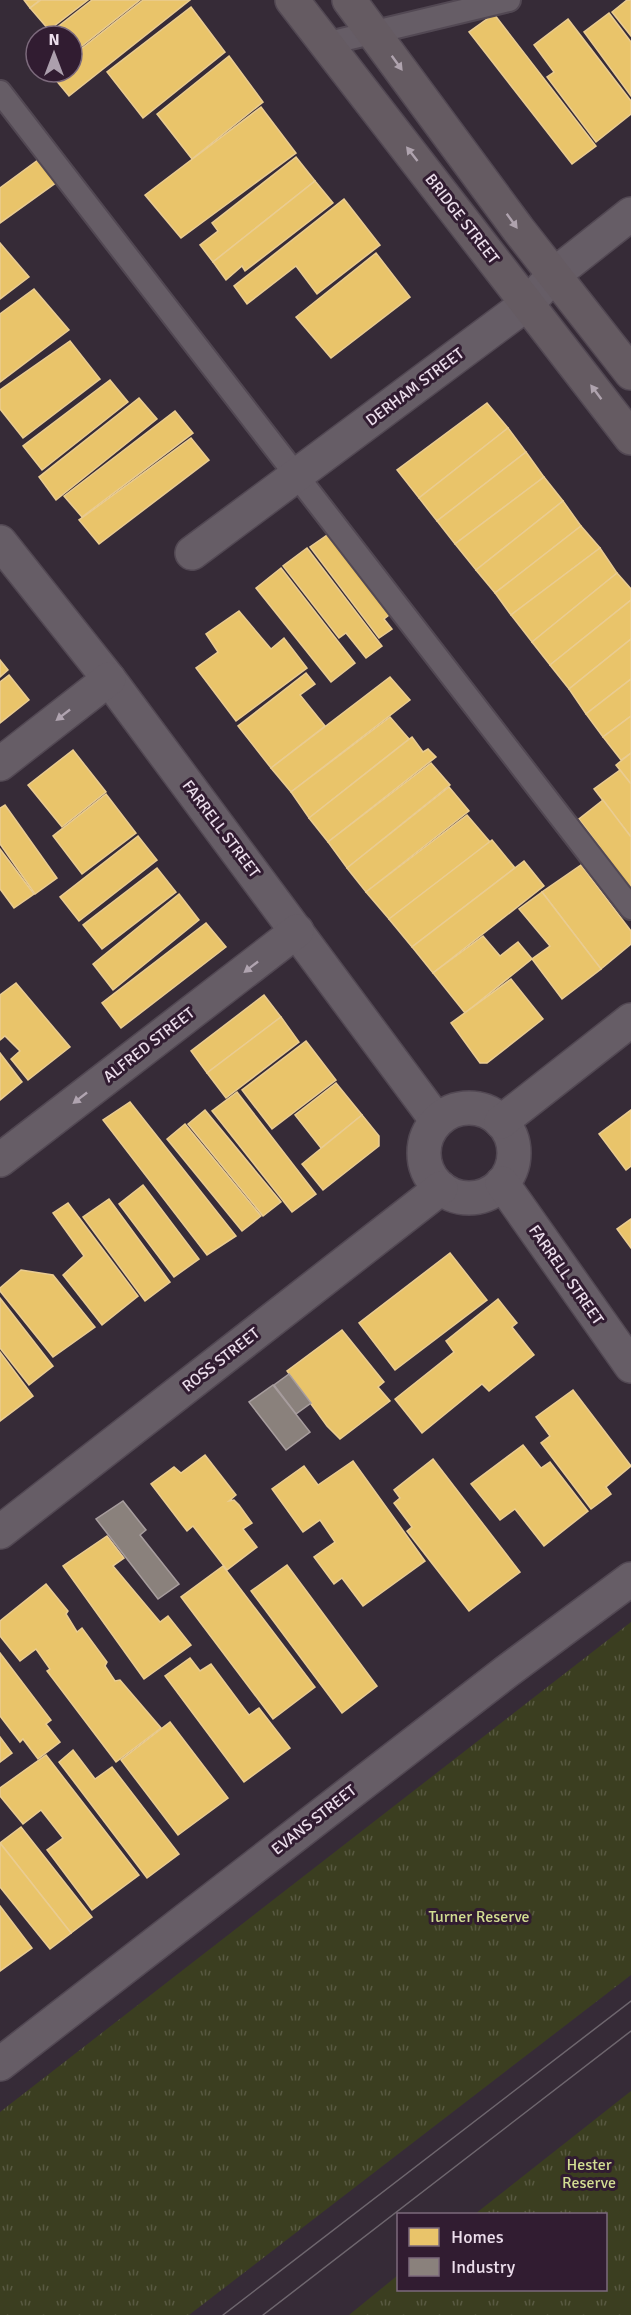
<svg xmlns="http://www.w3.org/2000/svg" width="631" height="2315" font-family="Signika,sans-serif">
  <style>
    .grass { fill: url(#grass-tufts) }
    .homes { fill: #e9c46a; stroke: #eacc91; stroke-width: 1.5 }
    .industry { fill: #8a817c; stroke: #a79d9e; stroke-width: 1.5 }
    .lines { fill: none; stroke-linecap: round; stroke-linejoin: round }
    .lane-casing { stroke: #524853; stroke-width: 26 }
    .street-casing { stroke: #524853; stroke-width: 36 }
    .secondary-casing { stroke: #524853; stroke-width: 36 }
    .lane { stroke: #665d66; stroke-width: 22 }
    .street { stroke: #665d66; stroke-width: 33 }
    .secondary { stroke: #655b62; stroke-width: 33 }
    .tram { stroke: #6e666e; stroke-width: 1.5 }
    .oneway { fill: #afa3ae }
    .oneway2 { fill: #b0a4b0 }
    .labels { text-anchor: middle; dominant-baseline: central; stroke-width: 6; stroke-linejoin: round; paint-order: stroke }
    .street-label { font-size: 16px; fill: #ecdeec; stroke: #311c31 }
    .park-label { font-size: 16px; fill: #d2dd92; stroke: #311c31 }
  </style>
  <defs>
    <pattern id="grass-tufts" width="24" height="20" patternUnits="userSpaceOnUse" patternTransform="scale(1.5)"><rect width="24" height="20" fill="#3b3e20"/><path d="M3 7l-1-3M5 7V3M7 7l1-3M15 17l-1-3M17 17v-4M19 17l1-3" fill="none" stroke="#585941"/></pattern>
  </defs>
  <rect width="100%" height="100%" fill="#362b37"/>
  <g class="grass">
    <polygon points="631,1622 631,1975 189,2315 0,2315 0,2112"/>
    <polygon points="631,2091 631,2315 349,2315 398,2275 398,2290 606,2290 606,2214 475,2214"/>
  </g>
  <g class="homes">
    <polygon points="24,0 40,0 30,8"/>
    <polygon points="41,0 88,0 49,30 30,8"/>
    <polygon points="92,0 140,0 72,54 72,36 46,36"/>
    <polygon points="143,0 190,0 69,96 50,73 72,72 72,56"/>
    <polygon points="627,0 631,0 631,36 612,12"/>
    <polygon points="191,7 225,52 143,118 107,72"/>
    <polygon points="609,13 631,42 631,96 584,32"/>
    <polygon points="494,14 596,146 572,164 469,32"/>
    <polygon points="568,19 631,101 631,114 596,142 547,77 554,72 534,45"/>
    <polygon points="229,56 263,102 192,159 157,114"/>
    <polygon points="261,107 296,153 181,238 145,195"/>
    <polygon points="296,157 315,181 213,262 200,245 218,231 212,223"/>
    <polygon points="38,160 57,182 0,223 0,188"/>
    <polygon points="315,181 333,203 245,271 242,266 226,280 213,262"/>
    <polygon points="344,199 380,245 317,294 296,266 247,304 234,286"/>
    <polygon points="0,243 29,277 0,299"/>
    <polygon points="376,253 410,297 331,358 296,317"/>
    <polygon points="34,289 69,330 0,382 0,314"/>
    <polygon points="70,341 100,379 23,438 0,409 0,390"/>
    <polygon points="110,380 128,402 42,470 23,446"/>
    <polygon points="139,398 157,419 56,500 39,477"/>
    <polygon points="487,403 508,428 419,498 397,470"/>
    <polygon points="175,411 193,433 82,517 64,496"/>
    <polygon points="508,428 526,452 437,521 419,498"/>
    <polygon points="191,438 209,460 99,544 79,520"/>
    <polygon points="526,452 544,477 455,544 437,521"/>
    <polygon points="544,477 563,501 476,570 455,544"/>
    <polygon points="563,501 581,526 495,593 476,570"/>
    <polygon points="581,526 600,548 511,615 495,593"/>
    <polygon points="333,531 394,611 384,619 392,629 379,638 310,547"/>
    <polygon points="307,548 382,646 366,658 346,633 339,638 283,566"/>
    <polygon points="600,548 617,573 532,642 511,615"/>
    <polygon points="281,568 355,663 331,682 256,588"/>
    <polygon points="617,573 631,589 631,600 550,665 532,642"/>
    <polygon points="631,600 631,639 569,689 550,665"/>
    <polygon points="239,611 271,649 284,638 307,668 236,721 196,668 218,652 206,634"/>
    <polygon points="631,639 631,679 586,714 569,689"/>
    <polygon points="0,660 8,670 0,677"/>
    <polygon points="306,673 315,684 300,695 325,726 271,768 238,726"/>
    <polygon points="9,675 29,700 0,723 0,682"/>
    <polygon points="390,677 410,700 291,792 271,768"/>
    <polygon points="631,679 631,716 603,737 586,714"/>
    <polygon points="631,716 631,753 621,760 603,737"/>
    <polygon points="390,717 409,739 309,818 291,792"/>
    <polygon points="412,737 423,752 428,749 436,757 328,842 309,818"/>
    <polygon points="73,750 106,792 62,827 28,785"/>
    <polygon points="631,753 631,784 616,765"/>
    <polygon points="431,763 450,785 347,868 328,842"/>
    <polygon points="620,770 631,784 631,837 594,789"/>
    <polygon points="449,787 469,811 366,892 347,868"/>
    <polygon points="106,794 136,833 82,874 53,836"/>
    <polygon points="603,800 631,837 631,889 579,819"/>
    <polygon points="5,805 57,878 35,894 0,844 0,808"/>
    <polygon points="467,815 490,842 389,919 366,892"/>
    <polygon points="138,836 157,860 79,921 60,897"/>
    <polygon points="492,840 515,868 412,947 389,919"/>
    <polygon points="0,849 34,894 14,908 0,889"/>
    <polygon points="524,861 544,886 433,973 412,947"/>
    <polygon points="581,865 631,931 631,944 601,969 542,892"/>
    <polygon points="157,868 176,892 102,949 83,925"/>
    <polygon points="542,892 601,969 562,999 532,959 550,946 519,909"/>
    <polygon points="179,894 199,920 113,990 93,964"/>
    <polygon points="206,923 226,947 121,1028 102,1003"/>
    <polygon points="483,936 500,956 518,942 532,959 465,1013 433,973"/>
    <polygon points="511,979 543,1019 487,1063 480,1063 451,1023"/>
    <polygon points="16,983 70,1047 28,1080 11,1059 20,1051 5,1036 0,1040 0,995"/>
    <polygon points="264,995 281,1017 207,1073 191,1051"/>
    <polygon points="281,1017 299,1042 226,1098 207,1073"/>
    <polygon points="306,1041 336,1080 272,1129 242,1090"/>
    <polygon points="0,1053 22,1082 0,1100"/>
    <polygon points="336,1083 362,1115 321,1148 295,1115"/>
    <polygon points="237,1092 316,1194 292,1212 212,1111"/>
    <polygon points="130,1102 236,1236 207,1255 103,1120"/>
    <polygon points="205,1110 281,1202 263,1216 188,1124"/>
    <polygon points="631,1110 631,1166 626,1170 599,1134"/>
    <polygon points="362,1115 379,1136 379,1146 323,1190 302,1164"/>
    <polygon points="185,1124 261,1216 242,1231 167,1139"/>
    <polygon points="143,1185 199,1259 174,1277 119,1204"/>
    <polygon points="109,1199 170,1282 145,1301 83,1217"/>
    <polygon points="68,1203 138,1296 102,1325 63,1275 84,1256 53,1213"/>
    <polygon points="631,1219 631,1248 617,1229"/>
    <polygon points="450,1253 487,1300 395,1370 359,1323"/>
    <polygon points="21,1270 53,1275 95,1327 53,1357 0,1291 0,1288"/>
    <polygon points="0,1298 53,1366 29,1385 0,1348"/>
    <polygon points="498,1299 517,1323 512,1327 534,1355 489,1391 482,1384 422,1433 395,1399 454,1352 446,1341"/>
    <polygon points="342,1330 384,1382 378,1387 390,1401 340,1439 327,1426 287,1371"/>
    <polygon points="0,1352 33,1396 0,1421"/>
    <polygon points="573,1390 631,1466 606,1487 611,1494 591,1509 541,1443 550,1436 536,1417"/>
    <polygon points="523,1445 541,1468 550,1462 588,1511 544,1546 515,1509 500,1520 471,1484"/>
    <polygon points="205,1455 236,1495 229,1501 234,1500 239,1505 252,1523 243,1529 257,1547 227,1570 193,1526 187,1531 151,1484 174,1467 181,1473"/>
    <polygon points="433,1459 520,1572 469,1611 407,1531 412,1527 394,1503 400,1498 394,1490"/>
    <polygon points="353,1461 425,1561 363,1606 342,1578 334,1584 314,1557 335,1542 320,1520 303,1532 272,1489 304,1466 318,1485"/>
    <polygon points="107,1536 124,1558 113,1566 160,1622 168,1616 191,1645 144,1679 63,1566"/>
    <polygon points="287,1565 377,1686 342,1713 251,1591"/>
    <polygon points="223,1566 315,1687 273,1719 181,1597"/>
    <polygon points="46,1584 68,1611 66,1614 77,1632 82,1628 107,1662 105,1666 115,1681 120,1680 161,1728 116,1762 47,1671 50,1669 36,1649 20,1661 0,1636 0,1621"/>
    <polygon points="0,1653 51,1720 46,1724 60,1742 38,1759 23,1739 20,1742 0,1716"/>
    <polygon points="190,1658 200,1671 211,1664 249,1715 259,1708 290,1748 244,1782 165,1676"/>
    <polygon points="170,1722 228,1798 178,1835 121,1760"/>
    <polygon points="0,1737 12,1753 0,1762"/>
    <polygon points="73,1750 95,1779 112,1767 179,1854 147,1878 59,1762"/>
    <polygon points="46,1755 139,1875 92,1910 47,1850 63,1838 41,1810 23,1824 0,1796 0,1788"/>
    <polygon points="21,1827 92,1917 71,1933 0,1843"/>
    <polygon points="0,1843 71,1933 50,1949 0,1887"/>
    <polygon points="0,1906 32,1948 0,1971"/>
  </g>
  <g class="industry">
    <polygon points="289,1374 311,1403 296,1414 274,1385"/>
    <polygon points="273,1385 310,1432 286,1450 249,1402"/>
    <polygon points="123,1501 146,1530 140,1535 179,1584 158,1599 96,1519"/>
  </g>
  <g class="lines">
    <g class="lane-casing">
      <g id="lane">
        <polyline points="325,44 509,0"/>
        <polyline points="0,92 631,908"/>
      </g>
    </g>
    <g class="street-casing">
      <g id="street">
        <polyline points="0,542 109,679 437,1121"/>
        <polyline points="192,553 528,303 555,274 631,214"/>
        <polyline points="0,764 109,679"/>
        <circle cx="469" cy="1153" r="45"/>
        <polyline points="501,1122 631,1020"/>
        <polyline points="0,1160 297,931"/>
        <polyline points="502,1183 631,1366"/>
        <polyline points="0,1532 441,1188"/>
        <polyline points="0,2064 506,1672 631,1579"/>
      </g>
    </g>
    <g class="secondary-casing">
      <g id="secondary">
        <polyline points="292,0 631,438"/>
        <polyline points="349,0 518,229 631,373"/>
      </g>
    </g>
    <use href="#lane" class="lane"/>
    <use href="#street" class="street"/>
    <use href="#secondary" class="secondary"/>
    <g class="tram">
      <polyline points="223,2315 631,2001"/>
      <polyline points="263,2315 631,2031"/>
    </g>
  </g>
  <defs><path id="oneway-solid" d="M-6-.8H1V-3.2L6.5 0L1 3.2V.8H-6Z" transform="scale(1.5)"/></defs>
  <g class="oneway">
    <use href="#oneway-solid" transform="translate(397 63) rotate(54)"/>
    <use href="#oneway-solid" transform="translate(412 154) rotate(-128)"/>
    <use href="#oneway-solid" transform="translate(512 221) rotate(54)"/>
    <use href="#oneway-solid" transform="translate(596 392) rotate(-127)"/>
  </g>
  <g class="oneway2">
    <use href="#oneway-solid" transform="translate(63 715) rotate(142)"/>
    <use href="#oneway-solid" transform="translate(251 967) rotate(142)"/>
    <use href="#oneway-solid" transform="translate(80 1098) rotate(142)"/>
  </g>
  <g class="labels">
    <g class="street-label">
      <text transform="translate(462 219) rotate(52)">BRIDGE STREET</text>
      <text transform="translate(415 387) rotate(-37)">DERHAM STREET</text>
      <text transform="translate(221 829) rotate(53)">FARRELL STREET</text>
      <text transform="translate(149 1045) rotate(-38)">ALFRED STREET</text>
      <text transform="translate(566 1275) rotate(55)">FARRELL STREET</text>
      <text transform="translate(221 1360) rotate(-38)">ROSS STREET</text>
      <text transform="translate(314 1820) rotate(-38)">EVANS STREET</text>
    </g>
    <g class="park-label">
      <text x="479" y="1917">Turner Reserve</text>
      <text x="589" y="2165">Hester<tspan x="589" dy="18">Reserve</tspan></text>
    </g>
  </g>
  <rect x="397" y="2213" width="210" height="78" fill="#311c31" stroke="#7c6a7c" stroke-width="1.5"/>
  <rect x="409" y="2228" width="30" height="18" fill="#e9c46a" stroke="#7c6a7c" stroke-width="1.5"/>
  <text x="451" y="2243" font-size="18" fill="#ecdeec">Homes</text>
  <rect x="409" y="2258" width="30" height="18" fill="#8a817c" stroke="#7c6a7c" stroke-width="1.5"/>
  <text x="451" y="2273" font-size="18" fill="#ecdeec">Industry</text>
  <g transform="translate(54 54)"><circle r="28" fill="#311c31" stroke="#7c6a7c" stroke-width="1.5"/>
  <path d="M0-4.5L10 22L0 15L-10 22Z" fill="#ac9fad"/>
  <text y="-9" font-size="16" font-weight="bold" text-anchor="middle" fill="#ecdeec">N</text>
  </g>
</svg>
